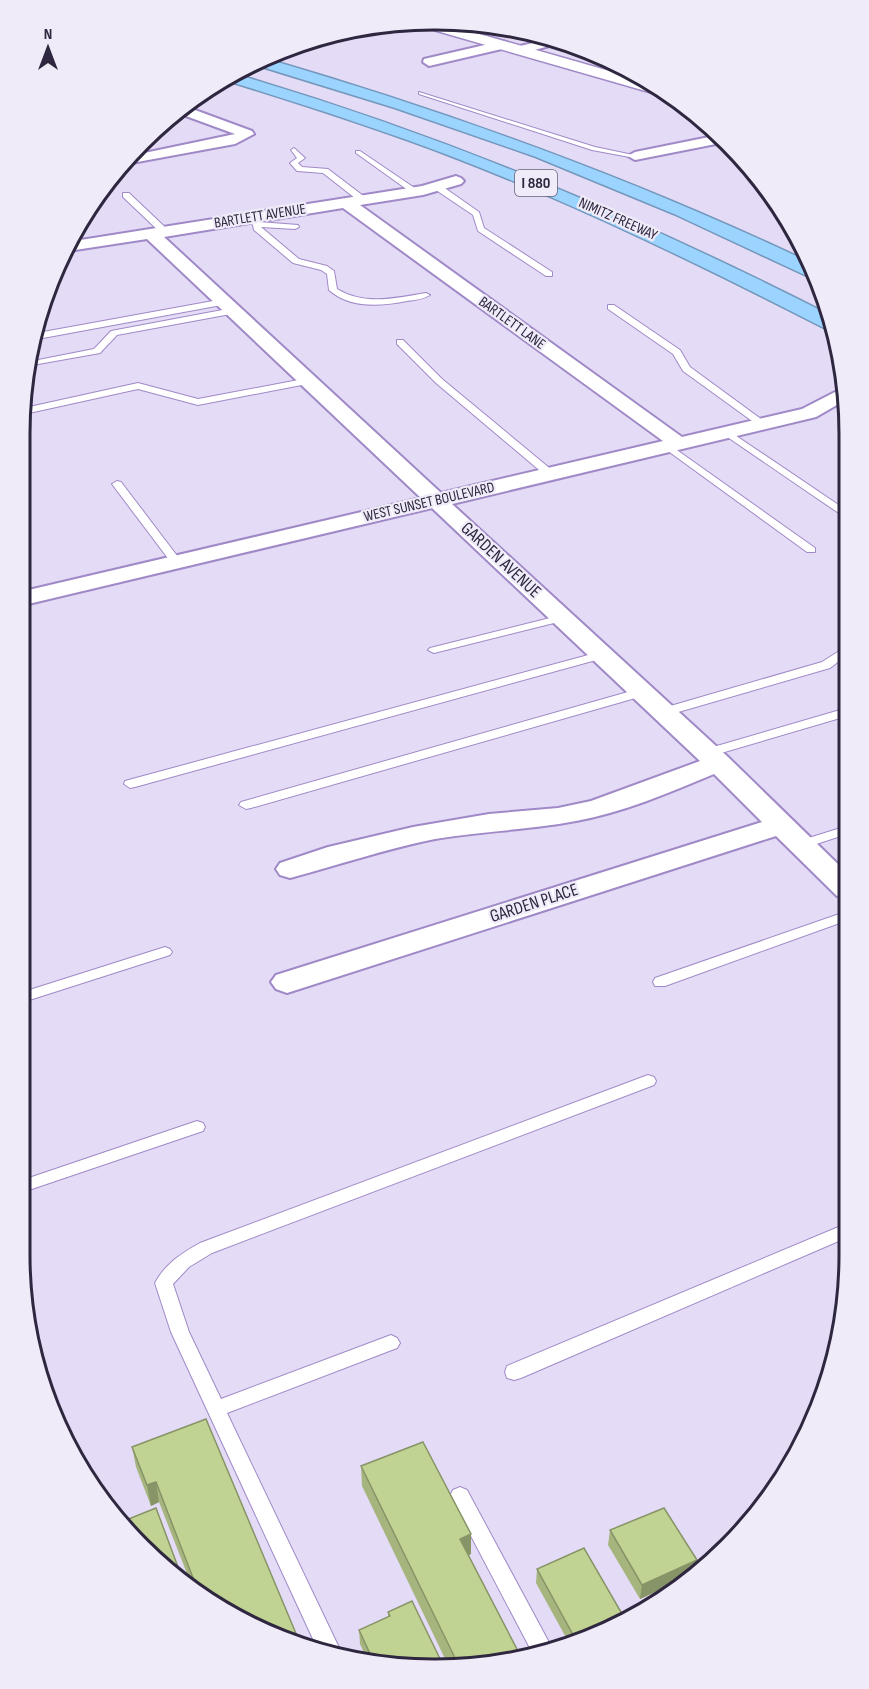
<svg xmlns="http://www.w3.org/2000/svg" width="869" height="1689" font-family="'Sofia Sans Condensed',sans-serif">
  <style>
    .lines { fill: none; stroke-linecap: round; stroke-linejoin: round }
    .service-casing { stroke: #a089c7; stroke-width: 2 }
    .minor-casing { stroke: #a089c7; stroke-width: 4 }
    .tertiary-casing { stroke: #a089c7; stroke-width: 3 }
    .motorway-casing { stroke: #7597bc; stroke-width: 3 }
    .service { fill: #fff; fill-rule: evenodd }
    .minor { fill: #fff; fill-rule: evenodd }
    .tertiary { fill: #fff; fill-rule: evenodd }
    .motorway { fill: #9bd4ff; fill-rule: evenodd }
    .wall { fill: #a6b57e }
    .shaded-wall { fill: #879467 }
    .building { fill: #c1d393; stroke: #879467; stroke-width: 1.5 }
    .labels { text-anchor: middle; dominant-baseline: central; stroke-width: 4.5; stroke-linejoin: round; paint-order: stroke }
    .far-street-label { font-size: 15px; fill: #2f263f; stroke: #efebf8 }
    .shield { fill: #efebf8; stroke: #696176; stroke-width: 1.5 }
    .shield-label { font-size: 16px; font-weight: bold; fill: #2f263f }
    .street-label { font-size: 18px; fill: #2f263f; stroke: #efebf8 }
    .rim { fill: none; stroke: #2f263f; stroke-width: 3 }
  </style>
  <rect width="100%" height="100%" fill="#e4dbf6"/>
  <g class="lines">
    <g class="service-casing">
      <g id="service">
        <polygon points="419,92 595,147 638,156 635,158 592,150 419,94"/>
        <polygon points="294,148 305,158 298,163 302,167 328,169 366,198 366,202 360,202 323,173 297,171 290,163 297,158 291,150"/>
        <polygon points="356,151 360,151 419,191 412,193 356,153"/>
        <polygon points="433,184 439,184 479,212 484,228 552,272 552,276 546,276 478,231 473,215 433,188"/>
        <polygon points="123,193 129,193 168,230 168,234 162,234 123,197"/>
        <path d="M250,216L259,222L298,225L299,227L295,229L261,227L299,259L327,266L334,271L337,289C366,306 395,298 426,293L430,295C424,299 415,300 407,301C381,306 350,309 329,290L327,274L321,270L293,263L254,230L253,225L246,218Z"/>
        <polygon points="74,232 86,243 86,247 80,247 71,237"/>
        <polygon points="224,299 227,300 227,304 32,340 32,334"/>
        <polygon points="608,305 614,305 680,350 690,367 765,422 765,426 759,426 683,371 673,354 608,309"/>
        <polygon points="233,308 237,311 236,313 117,335 100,353 27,366 28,362 94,349 111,331"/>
        <polygon points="397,340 403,340 442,379 553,471 553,475 545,475 436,383 397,344"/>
        <polygon points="309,378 312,379 312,383 198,405 138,389 20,415 20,409 138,383 198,399"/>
        <polygon points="726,429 846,510 846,518 723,434 721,432"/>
        <polygon points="667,443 815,548 815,552 807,552 664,448 664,444"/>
        <polygon points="117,481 121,482 181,561 181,565 173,565 112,484"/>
        <polygon points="562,615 566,616 566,620 434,653 428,650 430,648"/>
        <polygon points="847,646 847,655 830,668 668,715 660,715 658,712 660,709 822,662"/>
        <polygon points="603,651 607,653 609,655 607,657 135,787 130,788 124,784 125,781"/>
        <polygon points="642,688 648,692 646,695 251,808 246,809 239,805 241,802"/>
        <polygon points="847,708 847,716 711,756 707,757 701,753 703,750"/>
        <polygon points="847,826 847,834 801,849 794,845 796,842"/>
        <polygon points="848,911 848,920 665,986 655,986 653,982 655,978"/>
        <polygon points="165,947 170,949 172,952 170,955 20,1003 20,993"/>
        <path d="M648,1075L654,1077L656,1081L654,1085L212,1253L189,1267L173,1284L189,1332L221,1399L391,1335L397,1338L400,1343L397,1348L227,1413L343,1656L327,1655L319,1652L171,1332L155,1283C165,1264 182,1253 200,1243Z"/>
        <polygon points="20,1110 26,1112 28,1118 26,1122 20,1124"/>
        <polygon points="197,1121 203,1123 205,1127 203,1131 20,1193 20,1181"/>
        <polygon points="848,1223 848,1237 521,1378 514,1380 507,1378 505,1372 507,1366"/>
        <polygon points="460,1487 467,1490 552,1648 532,1652 450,1496 453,1490"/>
      </g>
    </g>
    <g class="minor-casing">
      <g id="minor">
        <polygon points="553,38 564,42 520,54 514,50 516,47"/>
        <polygon points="502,41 506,42 508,45 506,48 429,66 423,62 424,59"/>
        <polygon points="184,106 252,131 254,134 235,144 121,165 130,156 235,134 175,112"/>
        <polygon points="719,135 726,142 635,160 628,156 635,152"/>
        <path d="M456,176L461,178L464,181L461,184L423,195L360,205L682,437L802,409L835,392L842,394L845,398L842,402L816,417L452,504L728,757L847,873V898L837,896L776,836L287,993L276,989L271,982L276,975L762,822L714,774C669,793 624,812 576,821C529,830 482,831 435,839C385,849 339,865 290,878L280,875L276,869L280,863L328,847L413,827L489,814L558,808L591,801L700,761L432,508L20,606V592L421,498L147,239L62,252L68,242L422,186ZM343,208L663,441L441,493L164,237Z"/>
      </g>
    </g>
    <g class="tertiary-casing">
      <polygon id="tertiary" points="434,21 648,82 666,95 656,94 416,25 414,22"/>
    </g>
    <g class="motorway-casing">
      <g id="motorway">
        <path d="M264,58C452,113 635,179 811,263L819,278L809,277L674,214L536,157L395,108L252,64Z"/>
        <path d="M232,73C443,135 633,215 828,314L832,330L824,328C703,266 580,206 453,157C377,128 299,103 221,79Z"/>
      </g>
    </g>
    <use href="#service" class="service"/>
    <use href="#minor" class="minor"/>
    <use href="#tertiary" class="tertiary"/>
    <use href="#motorway" class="motorway"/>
  </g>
  <g class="wall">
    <polygon points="132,1447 300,1643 204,1600 193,1589 159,1502 151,1506 136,1467"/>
    <polygon points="361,1466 471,1554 468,1556 462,1669 449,1667 362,1486"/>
    <polygon points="610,1530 697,1560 694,1574 640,1599 608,1545"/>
    <polygon points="537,1569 594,1638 569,1643 536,1583"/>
    <polygon points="388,1612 444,1667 367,1659 360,1644 359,1630 388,1617"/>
  </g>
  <g class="shaded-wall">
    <polygon points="156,1482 159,1502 151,1506 147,1485"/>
    <polygon points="471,1534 471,1554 459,1559 460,1539"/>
    <polygon points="697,1560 694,1574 640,1599 642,1585"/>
    <polygon points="178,1567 180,1577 172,1569"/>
  </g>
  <g class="building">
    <polygon points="206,1419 300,1643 204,1600 200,1596 156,1482 147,1485 132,1447"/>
    <polygon points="423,1442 471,1534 460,1539 520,1655 460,1668 361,1466"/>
    <polygon points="156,1508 178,1567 172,1569 121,1522"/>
    <polygon points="664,1508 697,1560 642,1585 610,1530"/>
    <polygon points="584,1548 625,1619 594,1638 577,1642 537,1569"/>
    <polygon points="412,1601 444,1667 373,1660 359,1630 390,1616 388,1612"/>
  </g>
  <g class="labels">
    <g class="far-street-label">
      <text transform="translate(260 216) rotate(-9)">BARTLETT AVENUE</text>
      <text transform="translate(618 219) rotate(24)">NIMITZ FREEWAY</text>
      <text transform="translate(512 323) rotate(36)">BARTLETT LANE</text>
      <text transform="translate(429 502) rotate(-13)">WEST SUNSET BOULEVARD</text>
    </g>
    <rect class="shield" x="515" y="170" width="42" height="26" rx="4.5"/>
    <g class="shield-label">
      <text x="536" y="183">I 880</text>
    </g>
    <g class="street-label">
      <text transform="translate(501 560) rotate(43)">GARDEN AVENUE</text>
      <text transform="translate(534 903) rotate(-18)">GARDEN PLACE</text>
    </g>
  </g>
  <path d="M0 0H869V1689H0ZM434 30H435A404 404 0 0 1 839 434V1255A404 404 0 0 1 435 1659H434A404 404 0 0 1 30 1255V434A404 404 0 0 1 434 30Z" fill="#efebf8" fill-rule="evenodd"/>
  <path class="rim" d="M434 30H435A404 404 0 0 1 839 434V1255A404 404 0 0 1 435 1659H434A404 404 0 0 1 30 1255V434A404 404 0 0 1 434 30Z"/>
  <g transform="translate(48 48)" stroke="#efebf8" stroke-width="4.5" paint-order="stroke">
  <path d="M0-4.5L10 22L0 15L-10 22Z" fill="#2f263f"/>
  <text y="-9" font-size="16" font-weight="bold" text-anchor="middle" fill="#2f263f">N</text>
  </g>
</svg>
